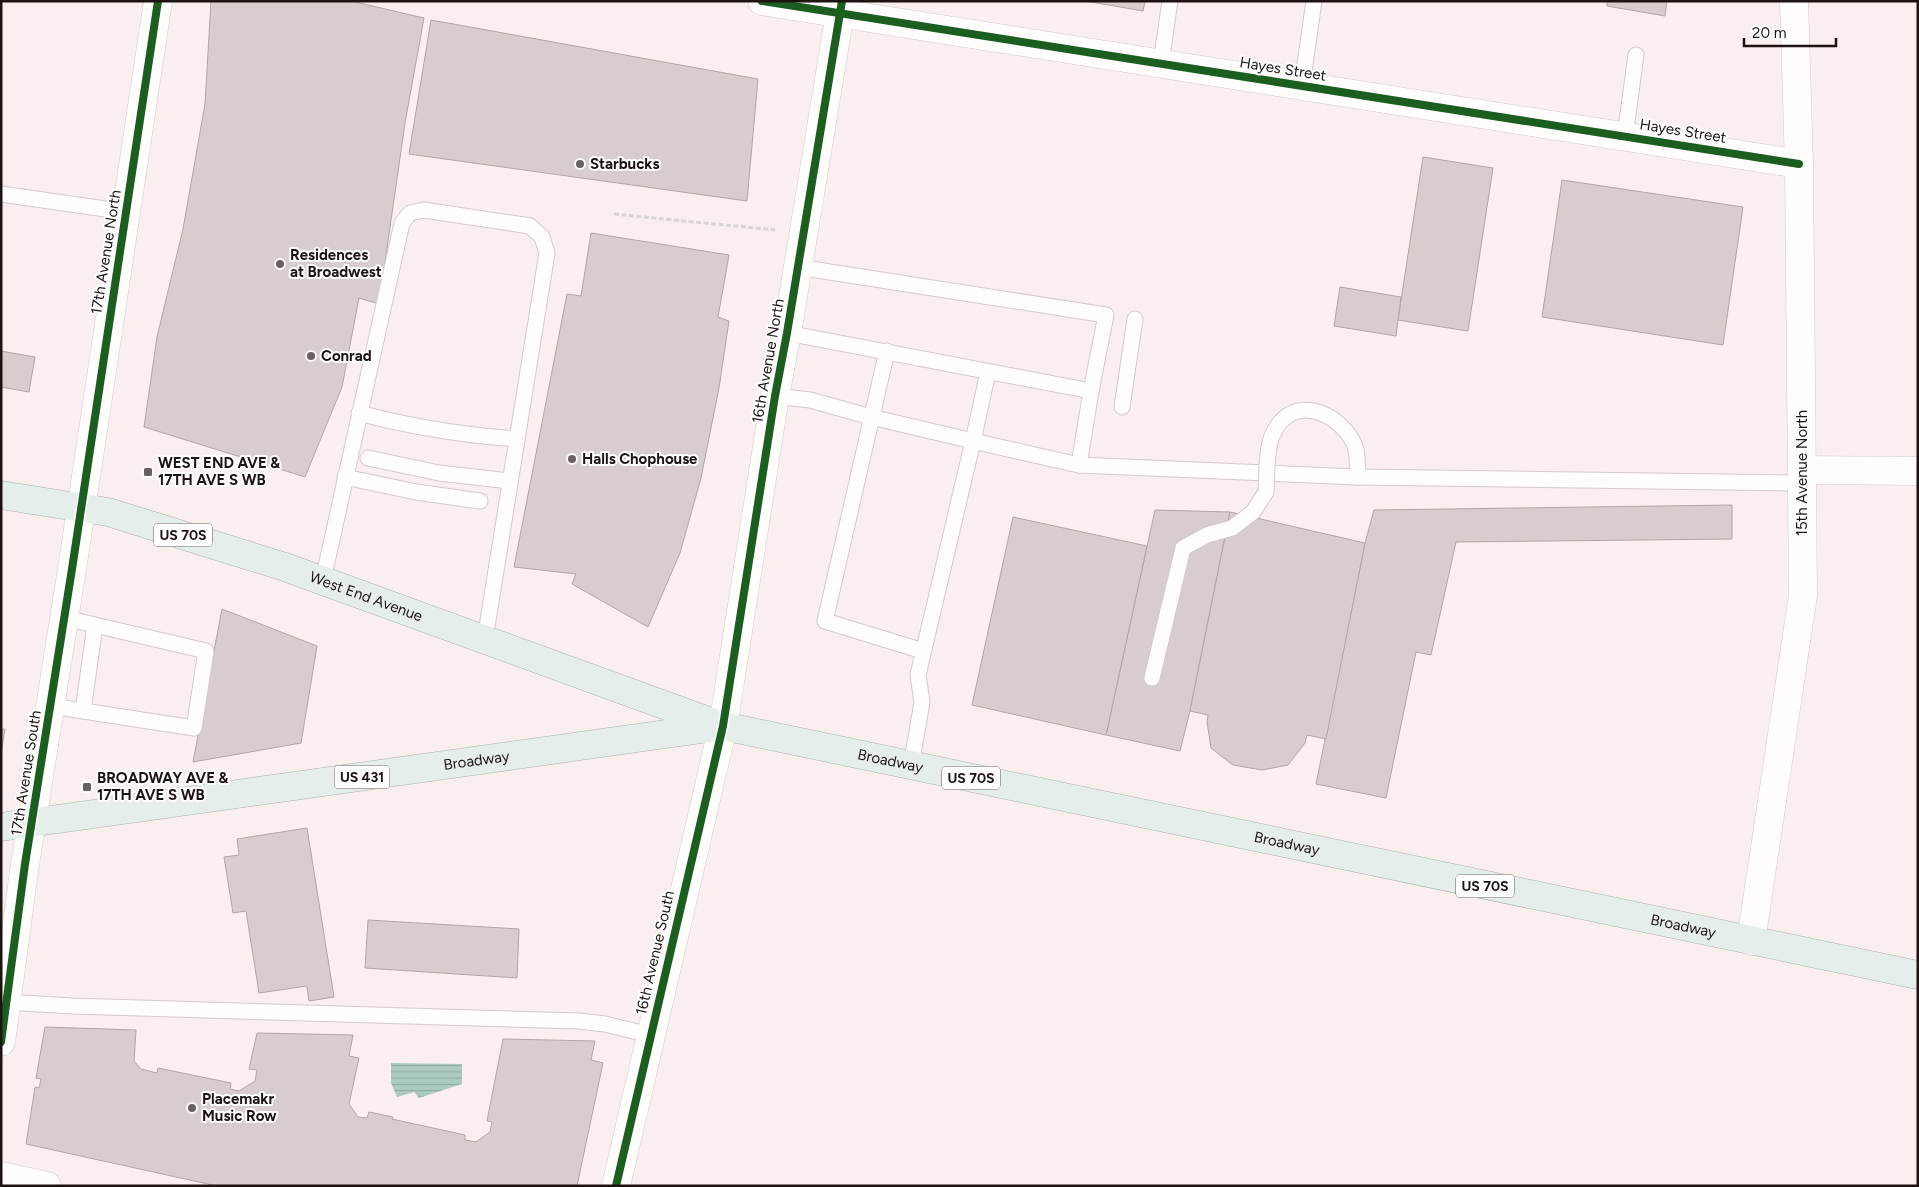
<svg xmlns="http://www.w3.org/2000/svg" width="1919" height="1187" font-family="Figtree,sans-serif">
  <style>
    .water { fill: url(#water-rules) }
    .building { fill: #d7cdcc; stroke: #b0a6a5 }
    .lines { fill: none; stroke-linecap: round; stroke-linejoin: round }
    .service-casing { stroke: #d4cac9; stroke-width: 17 }
    .minor-casing { stroke: #d4cac9; stroke-width: 29 }
    .primary-casing { stroke: #a7b1ab; stroke-width: 29 }
    .path { stroke: #d8d5d4; stroke-width: 3; stroke-dasharray: 5 2.5; stroke-linecap: butt }
    .service { stroke: #fefdfc; stroke-width: 15 }
    .minor { stroke: #fefdfc; stroke-width: 28 }
    .primary { stroke: #e6eeeb; stroke-width: 28 }
    .service-bridge-casing { stroke: #d4cac9; stroke-width: 17; stroke-linecap: butt }
    .service-bridge { stroke: #fefdfc; stroke-width: 15 }
    .cycleway-casing { stroke: #fdfdfd; stroke-width: 11 }
    .cycleway { stroke: #1b5e20; stroke-width: 8 }
    .poi-dot { fill: #6a605e; stroke: #fdfdfd; stroke-width: 2 }
    .labels { text-anchor: middle; dominant-baseline: central; stroke-width: 4; stroke-linejoin: round; paint-order: stroke }
    .shield { fill: #fdfdfd; stroke: #605958; stroke-width: 1 }
    .shield-label { font-size: 14px; font-weight: bold; fill: #1d1311 }
    .street-label { font-size: 15px; fill: #1d1311; stroke: #fdfdfd }
    .poi-label { font-size: 15px; font-weight: bold; fill: #1d1311; stroke: #fdfdfd; text-anchor: start }
  </style>
  <defs>
    <pattern id="water-rules" width="6" height="5" patternUnits="userSpaceOnUse" patternTransform="scale(1.25)"><rect width="6" height="5" fill="#abccbd"/><path d="M0 2.5h6" fill="none" stroke="#93aea1"/></pattern>
  </defs>
  <rect width="100%" height="100%" fill="#f9efee"/>
  <polygon class="water" points="391,1063 462,1064 462,1084 419,1098 414,1092 397,1097 391,1083"/>
  <g class="building">
    <polygon points="211,1 351,1 424,18 405,123 379,304 359,298 342,387 305,477 144,427 157,337 183,229 205,104"/>
    <polygon points="1085,1 1145,1 1143,11"/>
    <polygon points="1607,1 1667,1 1665,16 1607,6"/>
    <polygon points="431,20 758,79 747,201 409,154"/>
    <polygon points="1423,157 1493,168 1468,331 1398,320"/>
    <polygon points="1562,180 1743,207 1723,345 1542,317"/>
    <polygon points="591,233 729,255 718,317 729,321 719,388 701,478 680,553 648,627 572,584 576,574 514,567 567,294 581,296"/>
    <polygon points="1340,287 1401,297 1396,336 1334,326"/>
    <polygon points="1,351 35,357 29,392 1,387"/>
    <polygon points="1732,505 1732,539 1456,542 1431,655 1416,652 1386,798 1316,784 1365,543 1374,510"/>
    <polygon points="1155,510 1230,512 1190,711 1180,751 1106,735"/>
    <polygon points="1230,512 1365,543 1326,739 1307,735 1305,743 1288,765 1262,770 1233,765 1211,748 1207,722 1208,715 1190,711"/>
    <polygon points="1013,517 1147,546 1106,735 972,705"/>
    <polygon points="222,609 317,646 301,743 193,762"/>
    <polygon points="1,729 5,729 1,754"/>
    <polygon points="307,828 334,997 309,1001 307,986 259,993 246,911 233,913 224,857 239,855 237,839"/>
    <polygon points="368,920 519,929 517,978 365,968"/>
    <polygon points="45,1027 136,1030 134,1061 141,1069 157,1073 158,1068 231,1083 230,1089 239,1091 255,1081 257,1070 249,1069 257,1033 353,1035 349,1056 359,1058 349,1104 358,1117 367,1118 369,1112 393,1117 392,1119 465,1135 465,1140 476,1142 490,1132 492,1122 487,1121 503,1039 595,1041 591,1060 603,1063 577,1186 217,1186 26,1144 35,1087 39,1088 41,1079 36,1078"/>
  </g>
  <g class="lines">
    <g class="service-casing">
      <g id="service">
        <polyline points="1161,63 1170,1"/>
        <polyline points="1302,85 1314,1"/>
        <polyline points="1625,136 1636,55"/>
        <polyline points="1,194 126,212"/>
        <polyline points="798,267 1106,315 1091,391 1079,465"/>
        <polyline points="787,333 1091,391"/>
        <polyline points="887,351 825,621 923,651"/>
        <polyline points="988,372 973,441 1079,465 1358,477 1802,483"/>
        <polyline points="775,396 810,400 871,417 973,441 918,675 922,702 911,766"/>
        <polyline points="1122,407 1135,319"/>
        <path d="M359,413C411,427 462,435 516,439"/>
        <polyline points="368,458 439,473 510,481"/>
        <path d="M1267,466C1268,451 1269,437 1278,425C1301,394 1343,417 1355,446C1358,455 1357,467 1358,477"/>
        <polyline points="345,477 416,492 480,501"/>
        <polyline points="323,580 402,223 410,213 424,210 530,226 542,237 547,253 485,639"/>
        <polyline points="1152,678 1183,548 1207,535 1232,528 1253,512 1266,492"/>
        <polyline points="51,706 194,728 206,651 65,618"/>
        <polyline points="83,711 95,625"/>
        <polyline points="7,1002 72,1006 579,1021 605,1024 650,1035"/>
      </g>
    </g>
    <g class="minor-casing">
      <g id="minor">
        <polyline points="762,1 1799,164"/>
        <polyline points="1802,470 1918,471"/>
        <polyline points="1751,941 1803,595 1799,164 1794,1"/>
        <polyline points="1,1042 25,864 72,569 158,1"/>
        <polyline points="1,1176 47,1186"/>
        <polyline points="616,1186 723,726 775,396 787,333 842,1"/>
      </g>
    </g>
    <g class="primary-casing">
      <g id="primary">
        <path id="s1" d="M1,495L108,512L285,567L719,725"/>
        <path id="s2" d="M1,827L723,726L1918,975"/>
      </g>
    </g>
    <polyline class="path" points="614,214 775,230"/>
    <use href="#service" class="service"/>
    <use href="#minor" class="minor"/>
    <use href="#primary" class="primary"/>
    <g class="service-bridge-casing">
      <polyline id="service-bridge" points="1266,492 1267,466"/>
    </g>
    <use href="#service-bridge" class="service-bridge"/>
    <g class="cycleway-casing">
      <g id="cycleway">
        <polyline points="762,1 1799,164"/>
        <polyline points="1,1042 25,864 72,569 158,1"/>
        <polyline points="616,1186 723,726 775,396 787,333 842,1"/>
      </g>
    </g>
    <use href="#cycleway" class="cycleway"/>
  </g>
  <g class="poi-dot">
    <circle cx="580" cy="164" r="5"/>
    <circle cx="280" cy="264" r="5"/>
    <circle cx="311" cy="356" r="5"/>
    <circle cx="572" cy="459" r="5"/>
    <rect x="143" y="467" width="10" height="10" rx="2.5"/>
    <rect x="82" y="782" width="10" height="10" rx="2.5"/>
    <circle cx="192" cy="1108" r="5"/>
  </g>
  <g class="labels">
    <g class="shield">
      <rect x="154" y="523.5" width="58" height="23" rx="4"/>
      <rect x="334.5" y="765.5" width="55" height="23" rx="4"/>
      <rect x="942" y="766.5" width="58" height="23" rx="4"/>
      <rect x="1456" y="874.5" width="58" height="23" rx="4"/>
    </g>
    <g class="shield-label">
      <text x="183" y="535">US 70S</text>
      <text x="362" y="777">US 431</text>
      <text x="971" y="778">US 70S</text>
      <text x="1485" y="886">US 70S</text>
    </g>
    <g class="street-label">
      <text transform="translate(1283 69) rotate(9)">Hayes Street</text>
      <text transform="translate(1683 131) rotate(9)">Hayes Street</text>
      <text transform="translate(106 252) rotate(-81)">17th Avenue North</text>
      <text transform="translate(768 361) rotate(-80)">16th Avenue North</text>
      <text transform="translate(1802 473) rotate(-90)">15th Avenue North</text>
      <text stroke="none"><textPath href="#s1" startOffset="380">West End Avenue</textPath></text>
      <text stroke="none"><textPath href="#s2" startOffset="480">Broadway</textPath></text>
      <text stroke="none"><textPath href="#s2" startOffset="900">Broadway</textPath></text>
      <text transform="translate(26 773) rotate(-81)">17th Avenue South</text>
      <text stroke="none"><textPath href="#s2" startOffset="1305">Broadway</textPath></text>
      <text stroke="none"><textPath href="#s2" startOffset="1710">Broadway</textPath></text>
      <text transform="translate(655 953) rotate(-77)">16th Avenue South</text>
    </g>
    <g class="poi-label">
      <text x="590" y="164">Starbucks</text>
      <text x="290" y="255">Residences<tspan x="290" dy="17">at Broadwest</tspan></text>
      <text x="321" y="356">Conrad</text>
      <text x="582" y="459">Halls Chophouse</text>
      <text x="158" y="463">WEST END AVE &amp;<tspan x="158" dy="17">17TH AVE S WB</tspan></text>
      <text x="97" y="778">BROADWAY AVE &amp;<tspan x="97" dy="17">17TH AVE S WB</tspan></text>
      <text x="202" y="1099">Placemakr<tspan x="202" dy="17">Music Row</tspan></text>
    </g>
  </g>
  <rect width="1919" height="1187" fill="none" stroke="#1d1311" stroke-width="5"/>
  <path d="M1744 38v8h92v-8" fill="none" stroke="#1d1311" stroke-width="2.5"/>
  <text x="1752" y="38" font-size="15" fill="#1d1311" stroke="#fdfdfd" stroke-width="4" paint-order="stroke">20 m</text>
</svg>
